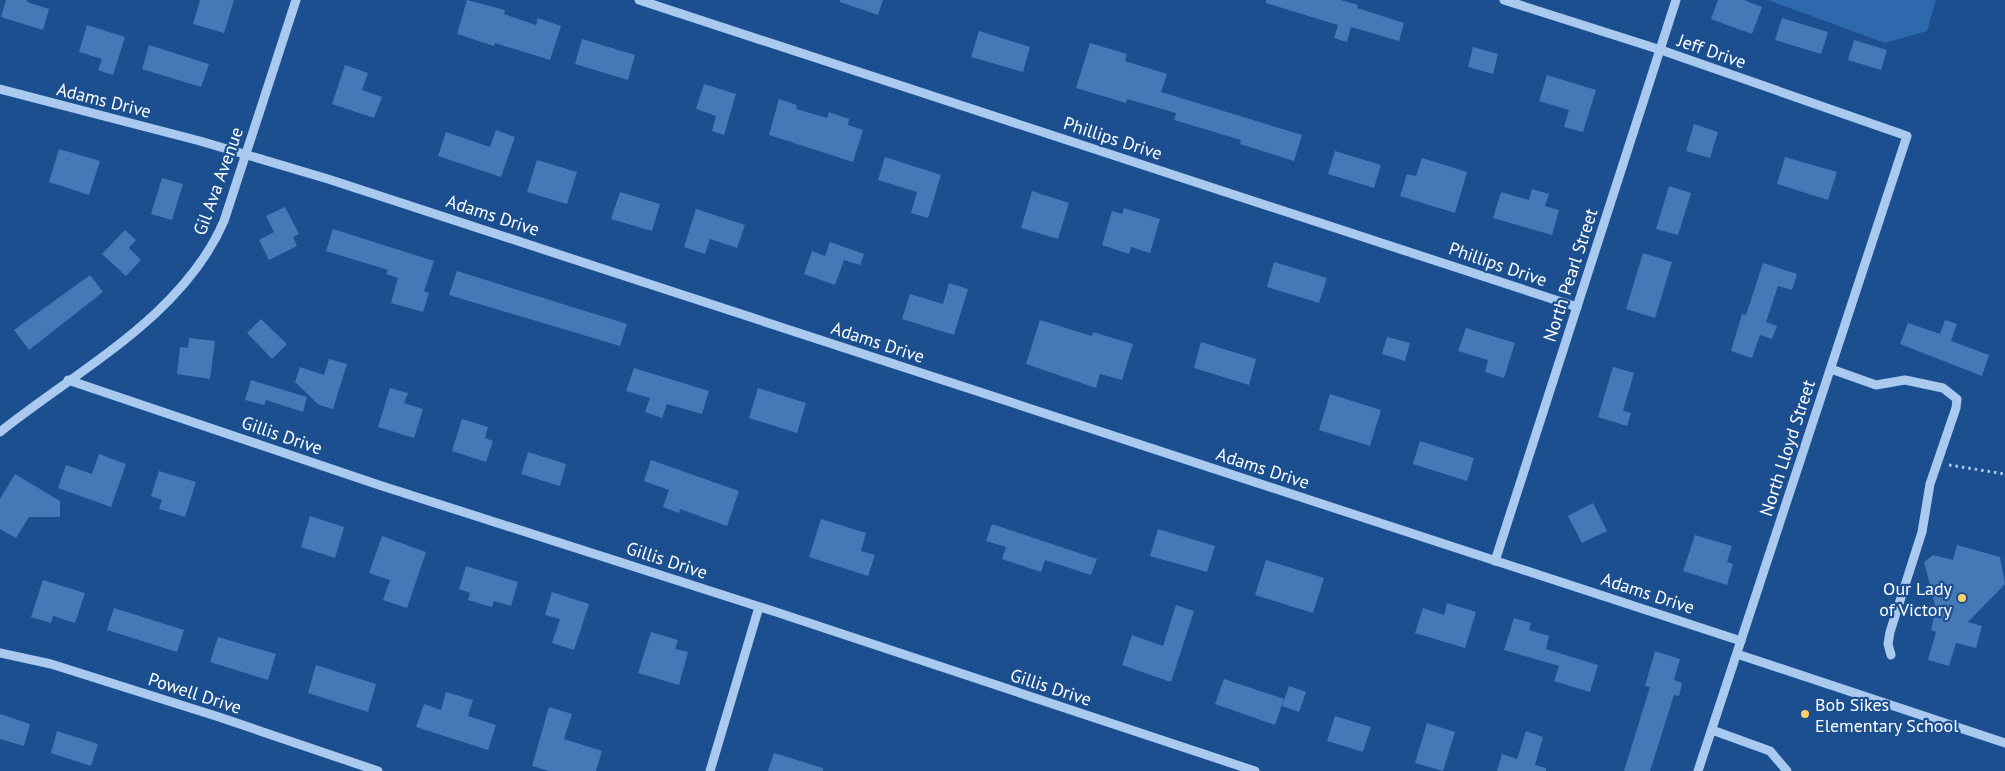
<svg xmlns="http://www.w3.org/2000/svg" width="2005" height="771" font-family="'PT Sans',sans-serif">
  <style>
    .green { fill: #2e69ad }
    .building { fill: #4478b7 }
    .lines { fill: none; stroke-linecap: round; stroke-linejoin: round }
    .path { stroke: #a9c9ee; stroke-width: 3; stroke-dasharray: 2.5 4; stroke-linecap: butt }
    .minor { stroke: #a9c9ee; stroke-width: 9 }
    .poi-dot { fill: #ffd166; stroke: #1b4f8f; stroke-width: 2 }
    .labels { text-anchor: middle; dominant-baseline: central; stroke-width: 4.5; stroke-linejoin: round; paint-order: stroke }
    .street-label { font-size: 18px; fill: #fff; stroke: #1b4f8f }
    .poi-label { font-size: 18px; fill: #fff; stroke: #1b4f8f; text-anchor: end }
  </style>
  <rect width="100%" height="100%" fill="#1b4f8f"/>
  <polygon class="green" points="1768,0 1936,0 1927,31 1885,43"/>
  <g class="building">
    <polygon points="6,0 27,0 27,2 49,9 43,30 1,17"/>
    <polygon points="200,0 234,0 224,33 193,24"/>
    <polygon points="467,0 505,10 504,14 536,25 538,18 561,26 550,60 495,43 494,46 457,34"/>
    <polygon points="840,0 883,0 878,15 840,2"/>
    <polygon points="1266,0 1341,0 1358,5 1357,8 1404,23 1399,41 1351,27 1347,42 1334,38 1338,25 1266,3"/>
    <polygon points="1718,0 1744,0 1762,7 1752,34 1711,19"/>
    <polygon points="1782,18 1828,32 1821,54 1775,40"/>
    <polygon points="87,25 125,37 113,75 98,70 102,59 79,52"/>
    <polygon points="979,31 1030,47 1023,72 971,57"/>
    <polygon points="582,39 635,55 628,80 575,64"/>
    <polygon points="1854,40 1887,50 1881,70 1848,60"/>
    <polygon points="1090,43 1127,54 1125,61 1167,74 1161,92 1302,135 1294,161 1240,144 1241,140 1174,120 1176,113 1127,99 1126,103 1076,88"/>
    <polygon points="149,45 209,64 201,87 142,69"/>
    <polygon points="1473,47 1498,54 1493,74 1468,67"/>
    <polygon points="345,65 368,73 362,90 382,97 374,118 332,104"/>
    <polygon points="1547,75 1596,90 1583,132 1564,127 1569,110 1539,101"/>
    <polygon points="704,84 736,94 724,135 712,131 716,116 696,109"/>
    <polygon points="779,99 797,105 796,109 827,118 829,112 849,119 848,125 863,130 853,162 769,135"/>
    <polygon points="1694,124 1718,132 1710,158 1686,151"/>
    <polygon points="496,130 515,137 501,177 438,156 446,132 490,147"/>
    <polygon points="59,149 100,161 89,195 49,182"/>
    <polygon points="1335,151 1381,165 1374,188 1328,174"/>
    <polygon points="885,157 941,175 928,218 911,213 917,192 878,180"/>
    <polygon points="1785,157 1837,172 1828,200 1777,184"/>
    <polygon points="1422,158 1467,172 1455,213 1400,196 1407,174 1416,176"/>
    <polygon points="537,160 577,172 567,204 527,192"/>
    <polygon points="162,178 183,184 172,220 151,214"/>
    <polygon points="1669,186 1691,193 1678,235 1656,229"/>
    <polygon points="1532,189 1549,194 1545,206 1559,210 1552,235 1493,218 1501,192 1529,200"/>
    <polygon points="1032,191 1069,203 1058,239 1021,228"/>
    <polygon points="620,192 660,204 652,231 611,219"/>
    <polygon points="285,207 299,234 293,237 297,246 269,260 259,240 274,232 266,216"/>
    <polygon points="1124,208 1160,219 1150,253 1131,247 1129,254 1102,245 1112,211 1122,214"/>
    <polygon points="696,209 745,225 737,248 710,239 705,254 684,247"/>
    <polygon points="333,229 434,261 424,291 429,293 423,312 391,303 398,278 386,274 388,270 326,251"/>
    <polygon points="125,230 136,240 129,248 141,260 126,276 102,254"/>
    <polygon points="830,242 864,254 860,265 844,260 835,285 804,274 812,251 825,256"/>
    <polygon points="1643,253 1672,262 1655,318 1626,309"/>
    <polygon points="1274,262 1327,278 1319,303 1267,287"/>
    <polygon points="1763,263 1797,274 1792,290 1778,286 1766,322 1777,326 1772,339 1760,335 1752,358 1731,351 1742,314 1746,315"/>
    <polygon points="457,271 627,324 620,346 449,295"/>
    <polygon points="90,275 103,292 29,350 14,330"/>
    <polygon points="949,283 968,289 954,335 902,319 910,294 943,304"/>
    <polygon points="261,319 287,344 272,359 247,333"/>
    <polygon points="1040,320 1092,336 1093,332 1133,344 1122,380 1100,374 1096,388 1026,364"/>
    <polygon points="1945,320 1957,324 1951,341 1989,355 1982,376 1900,344 1908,323 1940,334"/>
    <polygon points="1466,328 1515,343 1504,378 1485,372 1488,360 1458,351"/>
    <polygon points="1387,337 1410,343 1405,361 1382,354"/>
    <polygon points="189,338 215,341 210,379 177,374 180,347 188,348"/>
    <polygon points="1201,342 1256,359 1249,385 1194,368"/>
    <polygon points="329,359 347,364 333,409 319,405 295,382 300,367 324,375"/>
    <polygon points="1613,367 1634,373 1623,411 1631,413 1627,426 1598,417"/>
    <polygon points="634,368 709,391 702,414 667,404 662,418 645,412 650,398 626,391"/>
    <polygon points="251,380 307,397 303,412 266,400 264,405 245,400"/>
    <polygon points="390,388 408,393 404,403 423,409 414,438 378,427"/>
    <polygon points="758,388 806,403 797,433 749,418"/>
    <polygon points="1330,394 1381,410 1370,446 1319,430"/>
    <polygon points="462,419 488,427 485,438 493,441 486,462 452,451"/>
    <polygon points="1420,441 1474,458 1467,481 1413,464"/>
    <polygon points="528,452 566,464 560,486 521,474"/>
    <polygon points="99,454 126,464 111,507 58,488 66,465 92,474"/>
    <polygon points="651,460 739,491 727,526 680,509 679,513 663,507 669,490 644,481"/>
    <polygon points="159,471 196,482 185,517 159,509 162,500 151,496"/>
    <polygon points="15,474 60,501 60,517 29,517 16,538 0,529 0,499"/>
    <polygon points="1593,503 1607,531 1582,543 1568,516"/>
    <polygon points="310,516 344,527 335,558 301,547"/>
    <polygon points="821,519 866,533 861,551 875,555 868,576 809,557"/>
    <polygon points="992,524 1097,559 1091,575 1045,560 1041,572 1002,559 1006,547 986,541"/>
    <polygon points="1158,529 1215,546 1207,572 1150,556"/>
    <polygon points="1695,535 1732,546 1727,562 1733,564 1727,585 1683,571"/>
    <polygon points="382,536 426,552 407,608 383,600 390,580 369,573"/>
    <polygon points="1957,545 2000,557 2005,584 1968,622 1982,626 1976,648 1956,643 1949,666 1928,660 1936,632 1931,630 1936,609 1924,562 1933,555 1953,560"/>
    <polygon points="1266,560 1324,578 1313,613 1255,595"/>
    <polygon points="466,566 518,582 511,606 494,601 492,607 468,600 470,593 459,589"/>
    <polygon points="43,580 85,593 75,623 53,616 51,623 31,617"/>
    <polygon points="552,592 589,604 574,650 552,643 560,619 545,615"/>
    <polygon points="1447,603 1476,612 1465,648 1415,633 1423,608 1444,615"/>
    <polygon points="1176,605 1194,611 1171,682 1122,665 1132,635 1163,646"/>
    <polygon points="114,608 184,630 177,652 107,630"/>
    <polygon points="1514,618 1531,623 1529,630 1549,636 1546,649 1598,665 1590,692 1554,681 1559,666 1504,650"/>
    <polygon points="651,632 678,640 675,649 688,652 679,685 638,673"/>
    <polygon points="218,637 276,654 268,680 210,662"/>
    <polygon points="1655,651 1680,659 1674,680 1682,683 1679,696 1674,695 1650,771 1624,771 1650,687 1645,686"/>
    <polygon points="316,665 376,684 368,712 308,693"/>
    <polygon points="1224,679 1284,699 1275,725 1215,704"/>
    <polygon points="1289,686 1306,692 1299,712 1282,706"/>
    <polygon points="446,692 473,700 468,716 496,725 488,750 416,727 424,704 441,710"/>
    <polygon points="549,707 572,714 564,739 602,751 596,771 549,771 532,766"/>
    <polygon points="0,714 30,724 24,746 0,739"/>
    <polygon points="1335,716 1371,727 1363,752 1327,741"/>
    <polygon points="1427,723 1455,732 1443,771 1415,763"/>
    <polygon points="57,731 98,744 91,766 51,753"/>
    <polygon points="1526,731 1543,737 1535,765 1546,768 1546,771 1497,771 1502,754 1517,759"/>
    <polygon points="774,753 823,768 823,771 768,771"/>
  </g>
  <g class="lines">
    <polyline class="path" points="1949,465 2005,474"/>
    <g class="minor">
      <polyline points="639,0 1577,307"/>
      <polyline points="1504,0 1661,50 1907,136 1698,771"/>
      <polyline points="0,89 200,141 328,179 1741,641"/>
      <polyline points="1831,369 1876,385 1905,380 1943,388 1957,399 1956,408 1930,484 1922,532 1890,632 1888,644 1891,655"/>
      <polyline points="68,380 379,485 776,612 1255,771"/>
      <path d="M0,432C79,369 183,316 224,221L296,0"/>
      <polyline points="1495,561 1676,0"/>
      <polyline points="0,653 51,664 219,717 378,771"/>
      <polyline points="1737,654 2005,743"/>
      <polyline points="1712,730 1770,751 1787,771"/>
      <polyline points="710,771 759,607"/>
    </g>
  </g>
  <g class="poi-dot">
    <circle cx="1962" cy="598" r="5"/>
    <circle cx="1805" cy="714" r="5"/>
  </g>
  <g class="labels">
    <g class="street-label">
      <text transform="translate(1712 51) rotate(19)">Jeff Drive</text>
      <text transform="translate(104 100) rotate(14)">Adams Drive</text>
      <text transform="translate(1113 138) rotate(18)">Phillips Drive</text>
      <text transform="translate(218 181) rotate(-70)">Gil Ava Avenue</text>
      <text transform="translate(493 215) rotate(18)">Adams Drive</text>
      <text transform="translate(1498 264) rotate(19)">Phillips Drive</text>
      <text transform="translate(1570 275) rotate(-72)">North Pearl Street</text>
      <text transform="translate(878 342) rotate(18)">Adams Drive</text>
      <text transform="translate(282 435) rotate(19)">Gillis Drive</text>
      <text transform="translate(1787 448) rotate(-72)">North Lloyd Street</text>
      <text transform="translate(1263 468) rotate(18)">Adams Drive</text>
      <text transform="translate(667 560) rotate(18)">Gillis Drive</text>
      <text transform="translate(1648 593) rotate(18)">Adams Drive</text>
      <text transform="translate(1051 687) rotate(18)">Gillis Drive</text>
      <text transform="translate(195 693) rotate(18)">Powell Drive</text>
    </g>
    <g class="poi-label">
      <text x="1952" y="588">Our Lady<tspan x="1952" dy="21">of Victory</tspan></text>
      <text x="1815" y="704" text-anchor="start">Bob Sikes<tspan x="1815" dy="21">Elementary School</tspan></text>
    </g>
  </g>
</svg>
